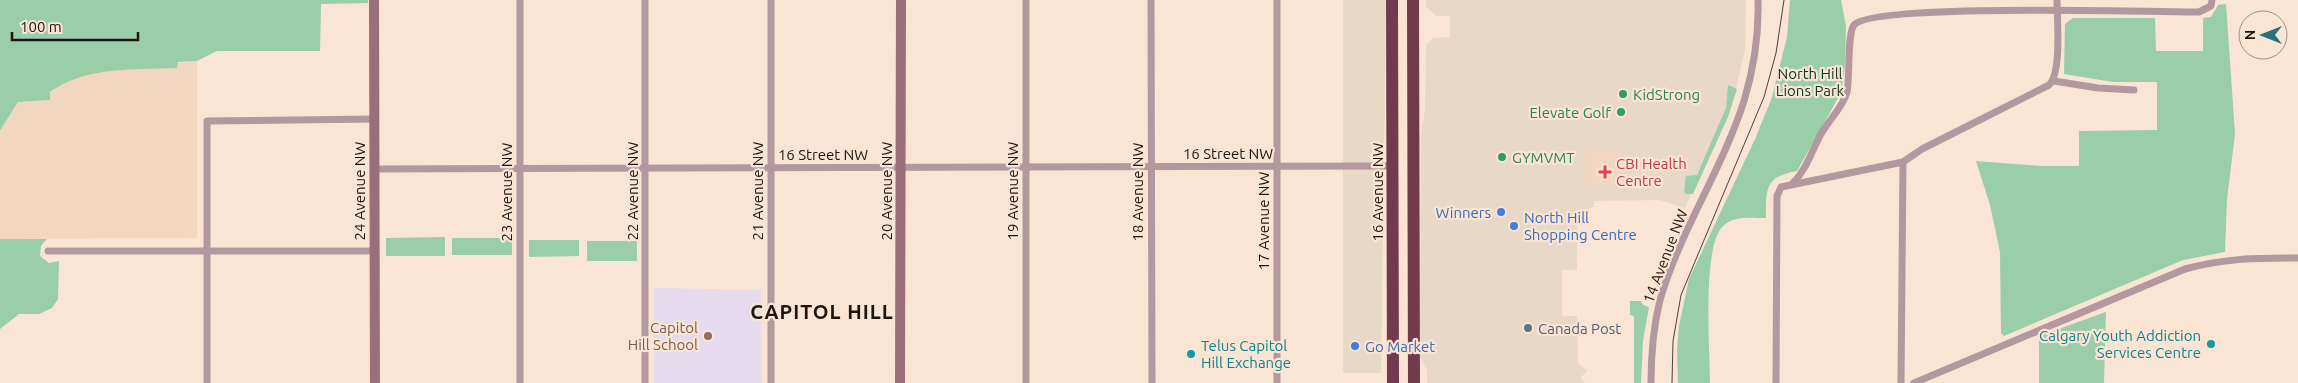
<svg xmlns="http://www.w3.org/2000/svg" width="2298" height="383" font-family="Ubuntu,sans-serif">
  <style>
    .commercial { fill: #e8d8c6 }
    .built { fill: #f2d6c0 }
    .education { fill: #e5daee }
    .green { fill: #99cea9 }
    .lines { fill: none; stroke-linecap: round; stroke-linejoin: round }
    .street { stroke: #b4979f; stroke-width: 7 }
    .secondary { stroke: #996f7b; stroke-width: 10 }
    .highway { stroke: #723a4d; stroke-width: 12 }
    .tram { stroke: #4c423a; stroke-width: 1 }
    .leisure-dot { fill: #2e9e5b; stroke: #fae4d3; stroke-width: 2 }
    .health-dot { fill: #e0444e; stroke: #fae4d3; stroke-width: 2 }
    .shop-dot { fill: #3f7fe0; stroke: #fae4d3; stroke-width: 2 }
    .service-dot { fill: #5c6f8a; stroke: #fae4d3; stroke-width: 2 }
    .education-dot { fill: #8d6e63; stroke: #fae4d3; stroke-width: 2 }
    .culture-dot { fill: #0f9aa8; stroke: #fae4d3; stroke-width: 2 }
    .labels { text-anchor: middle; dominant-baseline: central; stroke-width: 4.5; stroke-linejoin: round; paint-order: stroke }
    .park-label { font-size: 15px; fill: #0c3920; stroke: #fae4d3 }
    .leisure-label { font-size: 15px; fill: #27864d; stroke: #fae4d3; text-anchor: start }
    .street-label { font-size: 15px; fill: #1d1610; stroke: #fae4d3 }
    .health-label { font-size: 15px; fill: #be3a42; stroke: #fae4d3; text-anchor: start }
    .shop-label { font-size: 15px; fill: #366cbe; stroke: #fae4d3; text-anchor: start }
    .education-label { font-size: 15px; fill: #785e54; stroke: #fae4d3; text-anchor: end }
    .service-label { font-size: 15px; fill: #4e5e75; stroke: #fae4d3; text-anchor: start }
    .culture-label { font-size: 15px; fill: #0d838f; stroke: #fae4d3; text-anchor: end }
    .district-label { font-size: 20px; font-weight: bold; letter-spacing: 1px; fill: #1d1610; stroke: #fae4d3 }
  </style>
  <rect width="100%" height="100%" fill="#fae4d3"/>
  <g class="commercial">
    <polygon points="1343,0 1386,0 1381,373 1343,373"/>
    <polygon points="1426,0 1746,0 1745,50 1735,93 1685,208 1659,200 1594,201 1594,207 1591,207 1577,220 1577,270 1562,270 1562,316 1577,316 1578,363 1587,371 1580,378 1585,383 1427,383 1427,370 1420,356 1421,135 1425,109 1426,45 1433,38 1450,37 1450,16 1436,16 1426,6"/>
  </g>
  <g class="built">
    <polygon points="197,61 197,238 0,239 0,132 18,102 50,100 50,92 77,76 98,72"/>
    <polygon points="1586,151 1624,152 1625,185 1586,184"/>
  </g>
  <polygon class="education" points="654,288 761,290 762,383 654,383"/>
  <g class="green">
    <path d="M0,0H368V3L321,4L320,51H217L197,61L178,62L177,68C133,70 87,66 50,92V100L18,102L0,131Z"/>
    <path d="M1790,0H1841L1846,26L1845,65L1841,93L1797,171C1765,177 1766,188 1766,218C1752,218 1733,215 1722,227C1702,249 1710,351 1710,383H1678L1677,350L1679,326L1689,279L1756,137L1772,97L1787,37Z"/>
    <polygon points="2226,4 2235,134 2227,199 2225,252 2183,260 2004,336 2001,333 2000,252 1990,205 1976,161 2042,166 2079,166 2079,131 2157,130 2157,82 2113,82 2064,74 2065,24 2073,18 2155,18 2156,51 2203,51 2203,18 2211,17 2218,5"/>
    <polygon points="1728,85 1737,89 1728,117 1693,194 1687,194 1684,192 1686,176 1697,175 1726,108"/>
    <polygon points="445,237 445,256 386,256 386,238"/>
    <rect x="452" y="238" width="60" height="17"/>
    <polygon points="0,239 47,239 41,246 40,256 49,263 59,261 58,299 52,308 39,314 19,314 0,329"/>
    <polygon points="529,240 579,240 579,256 529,257"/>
    <rect x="587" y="241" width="50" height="20"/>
    <polygon points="1630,301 1641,301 1643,305 1649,307 1643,341 1641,383 1634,383 1634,316 1630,315"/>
    <polygon points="2106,312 2104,383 2039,383 2039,336"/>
  </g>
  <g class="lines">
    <g class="street">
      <polyline points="520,0 520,383"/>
      <polyline points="645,0 645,383"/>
      <polyline points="771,0 771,383"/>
      <polyline points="1026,0 1026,383"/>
      <polyline points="1151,0 1152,383"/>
      <polyline points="1277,0 1277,383"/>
      <polyline points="2054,81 2098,88 2134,90"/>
      <polyline points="374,169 1393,166"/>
      <path d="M1793,183C1807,169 1812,150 1821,134C1829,120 1843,107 1847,92C1850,78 1847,33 1854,25C1871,3 2154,12 2199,12L2211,6L2212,0"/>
      <polyline points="48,251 373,251"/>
      <polyline points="207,383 207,121 374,119"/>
      <path d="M1651,383C1651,355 1653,328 1660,300C1680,231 1722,170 1744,101C1754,68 1759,35 1758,0"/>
      <path d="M1776,383L1777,196L1781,187L1903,162L1922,149L2049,85C2062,73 2057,19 2057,0"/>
      <polyline points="1901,383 1903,162"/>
      <path d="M1914,383L2185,269C2226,258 2256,258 2298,258"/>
    </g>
    <g class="secondary">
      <polyline points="374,0 375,383"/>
      <polyline points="900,383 901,0"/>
    </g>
    <g class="highway">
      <polyline points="1392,0 1393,383"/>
      <polyline points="1413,0 1414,383"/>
    </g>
    <polyline class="tram" points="1672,383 1673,341 1681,295 1764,97 1776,53 1784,0"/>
  </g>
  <g class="leisure-dot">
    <circle cx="1623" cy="94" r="5"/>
    <circle cx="1621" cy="112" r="5"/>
    <circle cx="1502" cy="157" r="5"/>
  </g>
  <path class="health-dot" d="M1602.5 164.5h5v5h5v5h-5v5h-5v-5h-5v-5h5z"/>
  <g class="shop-dot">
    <circle cx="1501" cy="212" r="5"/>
    <circle cx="1514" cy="226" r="5"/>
    <circle cx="1355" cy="346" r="5"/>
  </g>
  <circle class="service-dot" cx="1528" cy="328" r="5"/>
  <circle class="education-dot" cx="708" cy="336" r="5"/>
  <g class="culture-dot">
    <circle cx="2211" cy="344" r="5"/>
    <circle cx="1191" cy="354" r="5"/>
  </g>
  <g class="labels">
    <g class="park-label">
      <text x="1810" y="73">North Hill<tspan x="1810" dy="17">Lions Park</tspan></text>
    </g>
    <g class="leisure-label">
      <text x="1633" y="94">KidStrong</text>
      <text x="1611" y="112" text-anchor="end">Elevate Golf</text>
      <text x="1512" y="157">GYMVMT</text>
    </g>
    <g class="street-label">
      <text x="1228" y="153">16 Street NW</text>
      <text x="823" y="154">16 Street NW</text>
      <text transform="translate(359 191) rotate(-90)">24 Avenue NW</text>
      <text transform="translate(632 191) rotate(-90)">22 Avenue NW</text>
      <text transform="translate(757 191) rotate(-90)">21 Avenue NW</text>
      <text transform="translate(886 191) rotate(-90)">20 Avenue NW</text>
      <text transform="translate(1012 191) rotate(-90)">19 Avenue NW</text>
      <text transform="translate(506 192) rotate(-90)">23 Avenue NW</text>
      <text transform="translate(1137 192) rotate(-90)">18 Avenue NW</text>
      <text transform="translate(1377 192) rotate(-90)">16 Avenue NW</text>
      <text transform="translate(1263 221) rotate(-90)">17 Avenue NW</text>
      <text transform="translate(1665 256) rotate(-69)">14 Avenue NW</text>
    </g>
    <g class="health-label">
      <text x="1616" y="163">CBI Health<tspan x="1616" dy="17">Centre</tspan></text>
    </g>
    <g class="shop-label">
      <text x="1491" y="212" text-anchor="end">Winners</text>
      <text x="1524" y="217">North Hill<tspan x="1524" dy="17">Shopping Centre</tspan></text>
      <text x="1365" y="346">Go Market</text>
    </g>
    <g class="education-label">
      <text x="698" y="327">Capitol<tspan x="698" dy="17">Hill School</tspan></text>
    </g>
    <g class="service-label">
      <text x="1538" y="328">Canada Post</text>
    </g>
    <g class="culture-label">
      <text x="2201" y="335">Calgary Youth Addiction<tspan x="2201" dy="17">Services Centre</tspan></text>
      <text x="1201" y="345" text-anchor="start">Telus Capitol<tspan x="1201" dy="17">Hill Exchange</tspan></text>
    </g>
    <g class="district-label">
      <text x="822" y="311">CAPITOL HILL</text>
    </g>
  </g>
  <g transform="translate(2263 35) rotate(270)"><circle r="24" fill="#fae4d3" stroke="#a29285"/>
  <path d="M0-4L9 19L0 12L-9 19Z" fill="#29717c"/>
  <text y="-8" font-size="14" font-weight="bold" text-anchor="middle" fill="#1d1610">N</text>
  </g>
  <path d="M12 32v8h126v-8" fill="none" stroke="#1d1610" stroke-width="2.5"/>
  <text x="20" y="32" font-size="15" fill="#1d1610" stroke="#fae4d3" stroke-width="4" paint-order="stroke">100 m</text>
</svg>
